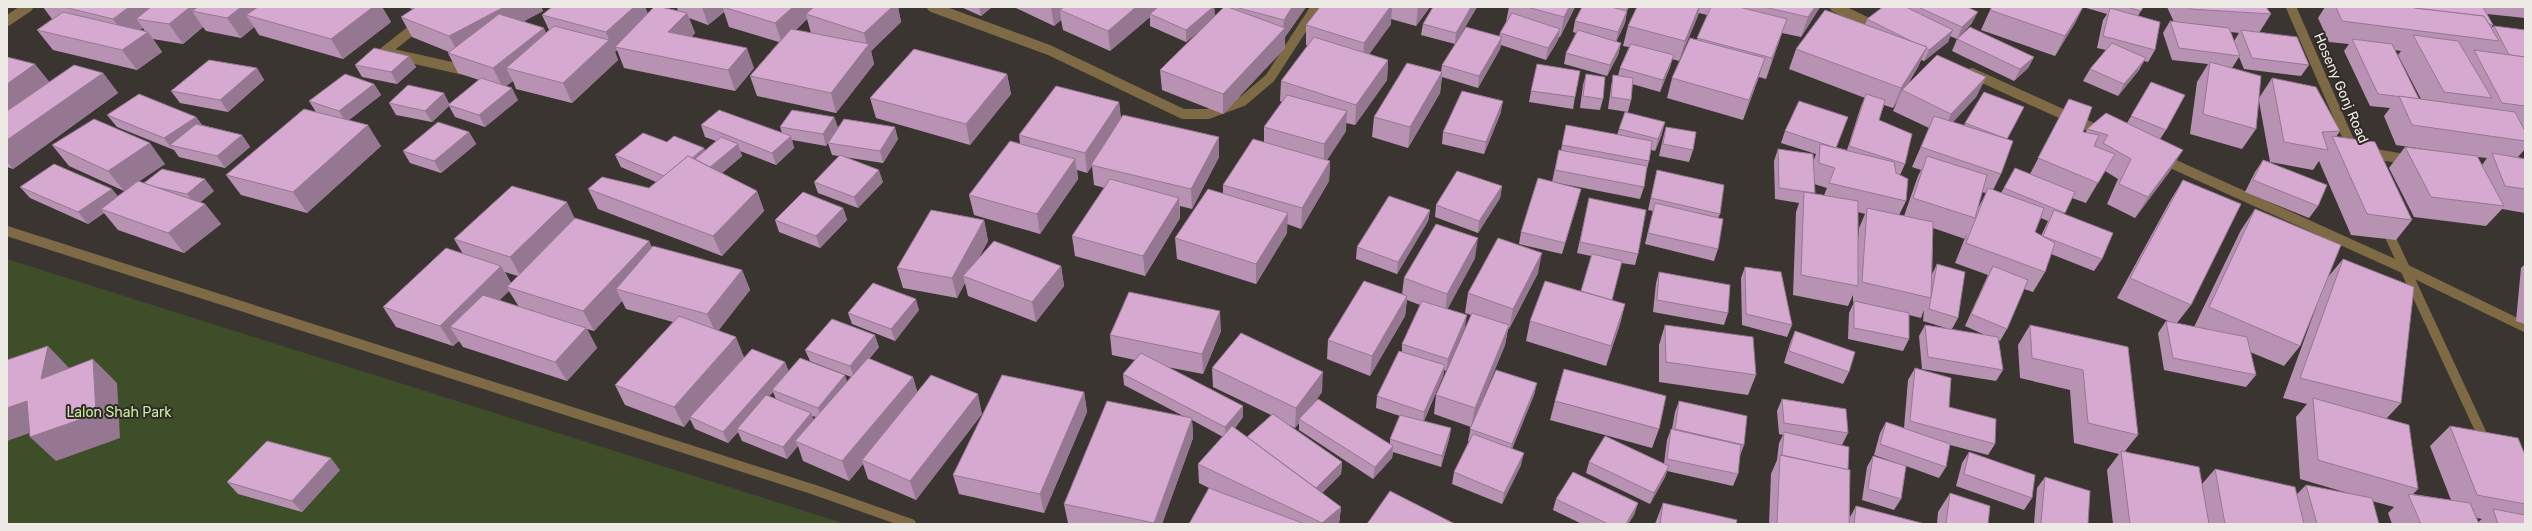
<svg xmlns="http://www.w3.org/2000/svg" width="2532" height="531" font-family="Rubik,sans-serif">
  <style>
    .green { fill: #3d4e29 }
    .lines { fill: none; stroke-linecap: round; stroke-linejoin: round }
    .minor { stroke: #7e6a44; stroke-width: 10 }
    .wall { fill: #b892b3; fill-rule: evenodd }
    .shaded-wall { fill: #967792 }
    .building { fill: #d6aad0; stroke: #967792 }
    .labels { text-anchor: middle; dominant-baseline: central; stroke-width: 4; stroke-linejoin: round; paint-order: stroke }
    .street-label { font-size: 14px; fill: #edeae6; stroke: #302b26 }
    .park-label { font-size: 14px; fill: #c7eba2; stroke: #302b26 }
  </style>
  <rect width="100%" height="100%" fill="#3a3530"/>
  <polygon class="green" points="7,259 846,524 7,524"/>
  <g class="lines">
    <g class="minor">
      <polyline points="441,7 384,52 469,71"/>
      <polyline points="932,7 1049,50 1183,114 1208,114 1243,101 1270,78 1316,7"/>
      <polyline points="1835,7 1879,28"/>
      <polyline points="2291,7 2353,150"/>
      <polyline points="7,21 28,7"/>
      <polyline points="1972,73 2102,132"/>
      <polyline points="2369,153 2410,160"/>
      <polyline points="2162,159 2403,268 2525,327"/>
      <polyline points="2386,228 2486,443"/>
      <polyline points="7,231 815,490 911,524"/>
    </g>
  </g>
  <g class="wall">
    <path d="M43,7H382L391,22L343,59L259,35L254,27L241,38L206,31L203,27L183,44L153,39L162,52L137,70L53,50L37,30L52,19ZM143,28L145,31L140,30Z"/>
    <path d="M405,7H541L543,11L524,21L547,33L549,30L542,15L552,7H645L648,14L678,11L677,7H898L901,22L871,51L874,64L836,113L757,96L750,76L779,42L729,27L724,12L708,25L689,18L695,33L691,37L754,68L735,91L624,68L617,50L615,52L618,60L572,103L516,89L513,81L506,86L518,100L485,127L455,117L449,106L432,122L396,115L389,103L450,104L479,80L458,73L448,53L449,52L412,37L401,17L413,9ZM807,19L811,33L796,30Z"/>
    <polygon points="961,7 992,7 981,16"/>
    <polygon points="1014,7 1214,7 1215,16 1224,7 1306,7 1285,37 1285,48 1223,114 1162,90 1160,70 1204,27 1186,42 1150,26 1150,17 1110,51 1063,30 1061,20 1054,26"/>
    <polygon points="1320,7 1430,7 1416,26 1391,19 1391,24 1369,54 1388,60 1387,80 1355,125 1346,123 1346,131 1327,160 1330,161 1329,181 1301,229 1287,224 1287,233 1256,284 1177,259 1175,238 1223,193 1223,185 1264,142 1264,127 1282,102 1280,101 1281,81 1308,46 1306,45 1306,25"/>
    <polygon points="1477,7 1455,44 1421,35 1423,24"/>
    <polygon points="1509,7 1575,7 1560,37 1559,37 1558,40 1546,60 1501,45 1500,49 1478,88 1442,77 1440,93 1408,148 1372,137 1374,117 1441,72 1442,65 1499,37 1500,33 1506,22"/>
    <polygon points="1582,7 1629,7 1627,11 1625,23 1616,42 1621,43 1618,55 1607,76 1564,64 1566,53 1576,33 1573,32 1575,21"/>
    <polygon points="1637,7 1820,7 1801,37 1782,33 1766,79 1759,77 1743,120 1667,98 1672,78 1697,40 1707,15 1699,13 1697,18 1679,61 1672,59 1670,67 1660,92 1632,84 1631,100 1628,112 1608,109 1611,87 1613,75 1618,76 1620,68 1629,47 1623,46 1628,26"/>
    <path d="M1876,7H1967L1972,23L1957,39L1950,36L1948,42L1924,61L1921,60L1918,67L1908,84L1986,77L1976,97L1953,122L1964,125L1984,92L2018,119L2007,139L2001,174L1993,190L2001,193L2015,168L2030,174L2069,99L2083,132H2086L2087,129L2127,123L2151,82L2166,130L2160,139L2170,171L2135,218L2107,204L2118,179L2105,171L2086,203L2072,198L2064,214L2102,259L2094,271L2051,254L2045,272L2033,292L2024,289L2007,329L2000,341L1998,340L2003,370L1996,381L1922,369L1919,336L1925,325L1946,328L1923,321L1924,310L1921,318L1909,315V339L1903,351L1848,339L1849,313L1854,302H1853V295L1848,306L1793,295L1796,212L1799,203L1775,199L1774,161L1778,149L1813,162L1816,154L1781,143L1785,131L1836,147L1847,150L1861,106L1865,98L1789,69L1796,49L1865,25L1867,19L1881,8ZM1897,102L1893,111L1929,128L1912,167L1921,170L1918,176L1904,216L1899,215L1906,201L1900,175L1905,164L1879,120L1884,105L1893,108ZM1814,184L1827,188L1824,195L1814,194ZM1982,192L1986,193L1978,208ZM1858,212L1865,214L1859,228L1858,241ZM2041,218L2048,221L2041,236L2035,232ZM1933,228L1965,239L1967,233L1955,263L1988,275L1965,326L1985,335L1952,329L1958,318L1937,264L1932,274Z"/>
    <polygon points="2083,7 2143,7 2138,16 2155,50 2148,62 2144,61 2139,70 2118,96 2083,81 2090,69 2106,50 2097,48 2103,20 2107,14"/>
    <polygon points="2083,7 2075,23 2055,56 1981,30 1990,10"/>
    <path d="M2167,7H2266L2271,14L2259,33L2309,65L2301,76L2244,69L2239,57L2232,68L2230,67L2259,98L2272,78L2340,131L2336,137L2412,220L2396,240L2351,235L2319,161L2313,170L2270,162L2318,206L2309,218L2245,192L2255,172L2263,160L2270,162L2259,101L2256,129L2242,149L2190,134L2197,82L2208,64L2172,60L2163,33L2170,21L2174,22ZM2231,32L2239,33L2234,41Z"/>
    <path d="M2325,7H2525V18L2487,14L2493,25L2491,28L2494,26L2525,30V129H2524L2525,131V149L2518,157L2525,159V213L2502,209L2486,226L2414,217L2389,168L2405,147L2456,154L2396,145L2384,116L2390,108L2370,106L2344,51L2349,44L2329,42L2318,18ZM2395,50L2401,51L2398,55L2421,99H2419ZM2477,157L2487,158L2482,165Z"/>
    <polygon points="1957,39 2034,57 2028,68 2014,81 1952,51"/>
    <polygon points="409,56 416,67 397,84 362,77 355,65"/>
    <polygon points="7,57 49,82 103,73 118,93 13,169 7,167"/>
    <polygon points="257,68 264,80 228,112 180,103 171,91"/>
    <polygon points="1007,74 1011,94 970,145 876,118 870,98"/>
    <polygon points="1586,74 1603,99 1600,110 1580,108 1583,85"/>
    <polygon points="374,84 381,95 349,120 381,146 307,213 241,195 226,175 316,112 309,101"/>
    <polygon points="1531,91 1575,97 1573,109 1529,102"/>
    <polygon points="1119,102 1121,118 1219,157 1192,209 1180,206 1180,218 1145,276 1075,256 1072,236 1105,188 1094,185 1092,166 1087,173 1077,170 1078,179 1040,234 974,215 969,195 1020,144 1019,135"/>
    <polygon points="1501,112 1484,154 1442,144 1443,132"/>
    <polygon points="107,115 196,117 202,125 242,135 250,147 225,168 179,157 174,150 117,127"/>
    <polygon points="834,117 838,128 826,146 792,140 794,148 776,165 740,151 742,156 722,173 757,191 764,211 722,256 598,209 588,189 649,188 656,182 621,167 615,155 667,142 704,148 705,151 716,141 705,137 701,125 782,133 780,127"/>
    <polygon points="1566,125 1617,135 1619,129 1662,134 1655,151 1651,150 1649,161 1646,173 1644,187 1640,199 1553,182 1578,201 1562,254 1519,244 1521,232 1552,182 1559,150 1561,150"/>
    <polygon points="1666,127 1693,150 1689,162 1659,156 1663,138"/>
    <polygon points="469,132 476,144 441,173 410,163 403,151"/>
    <polygon points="898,139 883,163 844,157 883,182 858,208 818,193 814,182 839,156 832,155 828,143"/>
    <polygon points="52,145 165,164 138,182 144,183 214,191 200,202 205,204 221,224 184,253 118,230 104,213 88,224 30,198 20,187 118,196 133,185 124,191 69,166"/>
    <polygon points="1657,170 1720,214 1718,218 1718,249 1714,261 1645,244 1653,211 1648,210"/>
    <path d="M2183,180L2191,305L2177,323L2194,327L2241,230L2255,209L2328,277L2343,259L2401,403L2386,419L2418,489L2413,494L2451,500L2430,446L2450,426L2525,455V524H2392L2388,513L2394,507L2372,501L2379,524H2113L2107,470L2119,454L2074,443L2070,390L2020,378L2018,345L2030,325L2128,347L2138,435L2125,451L2202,484L2215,469L2297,494L2306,485L2351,494L2300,479L2296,417L2307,404L2283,398L2318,302L2300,346L2284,366L2250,352L2256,375L2246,387L2164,370L2158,333L2166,321H2168L2117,298L2170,201ZM2477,518L2482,519L2478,522Z"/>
    <polygon points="1502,186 1500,198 1478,233 1435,217 1436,205"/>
    <polygon points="1589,198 1638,254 1635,265 1621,263 1612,300 1625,304 1620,324 1606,366 1526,341 1530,321 1581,291 1591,256 1577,253"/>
    <polygon points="843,208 847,220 820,248 779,232 775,220"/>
    <polygon points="1430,210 1428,221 1397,274 1356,259 1357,247"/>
    <path d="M575,219L649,241L652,248L742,270L750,290L718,330L744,357L785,362L789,372L847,382L851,377L810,361L805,350L879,347L869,359L913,377L917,392L982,414L916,500L868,479L863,464L849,481L803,461L798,446L787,459L742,441L738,432L728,443L695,429L690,419L684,427L625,405L615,385L673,322L626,309L622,301L594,331L587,329L597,348L567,381L463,347L459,341L453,346L396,327L383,307L463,254L454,239ZM505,272L518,276L511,283ZM509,291L519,307L499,300ZM773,392L776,399L769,396ZM812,416L816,417L814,420Z"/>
    <polygon points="984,220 988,241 978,259 1061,266 1064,286 1036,322 968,296 965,283 957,298 903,288 897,268"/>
    <polygon points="1475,258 1447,309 1465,327 1446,371 1444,370 1443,376 1424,421 1451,428 1449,439 1441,467 1393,452 1392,458 1373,479 1299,430 1299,423 1295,428 1285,423 1342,462 1341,474 1322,493 1341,507 1339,524 1189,524 1209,488 1199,483 1198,464 1223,437 1192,420 1193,438 1162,524 1072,524 1068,523 1064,504 1185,417 1124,385 1123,374 1135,360 1112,355 1110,335 1221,331 1203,374 1167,367 1243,406 1243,417 1235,428 1247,437 1271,415 1213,387 1212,368 1322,392 1311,407 1390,444 1390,439 1400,416 1376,408 1377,396 1402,351 1402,344 1420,305 1407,300 1405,316 1370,376 1327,359 1328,340 1402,295 1404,278"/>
    <polygon points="2525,264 2525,324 2516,321 2521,268"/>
    <polygon points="1745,267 1792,325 1787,337 1742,325 1741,278"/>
    <polygon points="1659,272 1728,313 1724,325 1653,312 1656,283"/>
    <polygon points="1538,273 1509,329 1508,329 1505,345 1479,408 1537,383 1534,395 1512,449 1521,465 1502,504 1452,484 1454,472 1469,441 1468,441 1471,427 1434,414 1436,395 1471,315 1465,313 1468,293"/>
    <polygon points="919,310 895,341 852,324 848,313"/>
    <polygon points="1665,325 1756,375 1748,395 1659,382 1659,345"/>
    <polygon points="1795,331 1849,372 1843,384 1784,363 1790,343"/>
    <polygon points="1915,368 1949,407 1995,444 1988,455 1950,445 1946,467 1939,478 1906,466 1901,499 1894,510 1862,500 1867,467 1873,456 1902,465 1874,455 1880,433 1886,422 1904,428 1908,380"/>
    <polygon points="1084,392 1087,412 1044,513 959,494 953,475"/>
    <polygon points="1782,399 1848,433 1842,445 1830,443 1848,470 1850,517 1856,506 1925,524 1769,524 1771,474 1777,460 1779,443 1783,435 1779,434 1777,411"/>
    <polygon points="1555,401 1659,429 1652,448 1550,420"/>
    <polygon points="1679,401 1744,445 1740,456 1738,474 1733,486 1667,471 1665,477 1650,504 1586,473 1589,462 1664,464 1667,440 1671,429 1672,429 1675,412"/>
    <polygon points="1969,452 2032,498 2024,510 1956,486 1962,463"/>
    <polygon points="340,470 302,512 238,494 227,482"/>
    <polygon points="2045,477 2088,524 2034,524 2037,488"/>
    <polygon points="1950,493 1988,524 1937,524 1938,512"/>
    <polygon points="1556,499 1638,503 1634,515 1628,524 1582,524 1553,510"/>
    <polygon points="1663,503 1736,524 1655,524"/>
  </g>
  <g class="shaded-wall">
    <polygon points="129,7 172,7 136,19 143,28 127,39 113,19"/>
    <polygon points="190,7 227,7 192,11 203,27 183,44 169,24"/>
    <polygon points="241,7 279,7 246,15 254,27 241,38 227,18"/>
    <polygon points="373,7 382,7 391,22 343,59 331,39"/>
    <polygon points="504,7 541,7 543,11 460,56 449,36"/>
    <polygon points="634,7 645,7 650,20 615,47 617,50 615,52 618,60 572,103 563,83 609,40 606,32"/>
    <polygon points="702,7 723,7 724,12 708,25"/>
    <polygon points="793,7 821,7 806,14 807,19 782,43 775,23"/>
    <polygon points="892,7 898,7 901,22 871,51 874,64 836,113 831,93 867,46 864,33"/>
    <polygon points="979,7 992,7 981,16"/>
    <polygon points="1051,7 1078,7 1060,10 1061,20 1054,26"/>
    <polygon points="1136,7 1161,7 1150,14 1150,17 1110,51 1108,31"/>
    <polygon points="1213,7 1214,7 1215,18 1186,42 1186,30"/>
    <polygon points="1292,7 1306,7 1285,37 1285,48 1223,114 1223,94 1283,30 1284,20"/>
    <polygon points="1390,7 1392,7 1391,24 1363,63 1364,43"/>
    <polygon points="1418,7 1430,7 1416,26"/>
    <polygon points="1471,7 1477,7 1455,44 1456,33"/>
    <polygon points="1569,7 1575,7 1560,37 1564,17"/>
    <polygon points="1627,7 1629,7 1625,15"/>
    <polygon points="1699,7 1700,7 1697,18 1679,61 1685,41"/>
    <polygon points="1815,7 1820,7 1801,37 1808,17"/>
    <polygon points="2083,7 2075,23 2055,56 2065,36"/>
    <polygon points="1627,11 1625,23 1615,44 1618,32"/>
    <polygon points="1978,12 1972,23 1957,39 1962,27"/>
    <polygon points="687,13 695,33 676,52 668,32"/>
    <polygon points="1787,19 1766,79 1772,58"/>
    <polygon points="544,28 553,48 506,68 513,81 503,88 493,68"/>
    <polygon points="1560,29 1558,40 1546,60 1548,48"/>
    <polygon points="1953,30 1948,42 1924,61 1929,50"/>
    <polygon points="148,32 162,52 137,70 122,50"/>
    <polygon points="1502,37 1500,49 1478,88 1479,76"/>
    <polygon points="1621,43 1618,55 1607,76 1610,65"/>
    <polygon points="1927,47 1918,67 1903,91 1902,90 1897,102 1893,108 1901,88"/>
    <polygon points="747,48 754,68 735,91 728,70"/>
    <polygon points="1674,55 1670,67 1660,92 1663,80"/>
    <polygon points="409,56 416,67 397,84 391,72"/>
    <polygon points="2034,57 2028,68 2014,81 2020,69"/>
    <polygon points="1765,58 1758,79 1743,120 1749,100"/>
    <polygon points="2146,58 2139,70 2118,96 2124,84"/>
    <polygon points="1388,60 1387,80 1355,125 1356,105"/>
    <polygon points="35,64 52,85 7,116 7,84"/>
    <polygon points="257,68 264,80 228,112 220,100"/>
    <polygon points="1442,72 1440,93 1408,148 1410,127"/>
    <polygon points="103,73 118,93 13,169 7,162 7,140"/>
    <polygon points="1007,74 1011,94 970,145 966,124"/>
    <polygon points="1986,77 1976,97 1942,134 1951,114"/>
    <polygon points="374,84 381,95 346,122 339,111"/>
    <polygon points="512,88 518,100 485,127 479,115"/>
    <polygon points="444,93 450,105 448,105 449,106 432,122 425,111"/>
    <polygon points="1503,101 1501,112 1484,154 1486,142"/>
    <polygon points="1119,102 1121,123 1091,165 1092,166 1087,173 1085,153"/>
    <polygon points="2024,107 2018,119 2000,151"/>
    <polygon points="1347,111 1346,131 1324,165 1324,144"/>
    <polygon points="196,117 205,129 170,145 173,150 164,138"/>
    <polygon points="834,117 838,128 826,146 823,134"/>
    <polygon points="1665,122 1662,134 1655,151 1658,139"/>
    <polygon points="368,125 381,146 307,213 293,192"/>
    <polygon points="895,127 898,139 883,163 880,151"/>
    <polygon points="469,132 476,144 441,173 434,161"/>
    <polygon points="242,135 250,147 225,168 217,156"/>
    <polygon points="791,136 794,148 776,165 772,153"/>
    <polygon points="1219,137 1219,157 1192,209 1191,189"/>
    <polygon points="150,143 165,164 124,191 108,171"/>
    <polygon points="738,144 742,156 714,180 710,168"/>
    <polygon points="704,148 709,160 669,178"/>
    <polygon points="2183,150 2170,171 2135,218 2148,197"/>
    <polygon points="1075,159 1078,179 1040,234 1037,214"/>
    <polygon points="1330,161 1329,181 1301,229 1302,208"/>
    <polygon points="879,170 883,182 858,208 854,197"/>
    <polygon points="205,179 214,191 196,206 187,194"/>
    <polygon points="1502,186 1500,198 1478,233 1479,221"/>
    <polygon points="112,189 122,201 101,209 104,213 88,224 78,212"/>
    <polygon points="1581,189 1578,201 1562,254 1565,243"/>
    <polygon points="757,191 764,211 722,256 713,236"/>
    <polygon points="1179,198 1180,218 1145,276 1143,256"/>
    <polygon points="567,202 577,223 521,277 510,257"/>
    <polygon points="205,204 221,224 184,253 168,233"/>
    <polygon points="843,208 847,220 820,248 816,236"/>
    <polygon points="1430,210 1428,221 1397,274 1398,262"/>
    <polygon points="1288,213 1287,233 1256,284 1256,264"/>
    <polygon points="984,220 988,241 968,278 963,276 965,283 957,298 952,278"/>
    <polygon points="1478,238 1475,258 1445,314 1447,294"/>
    <polygon points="649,241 658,261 616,289 622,301 594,331 583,311"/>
    <polygon points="1542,253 1538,273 1509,329 1513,309"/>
    <polygon points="501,266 513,287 507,287 509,291 467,333 450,327 459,341 453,346 440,326"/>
    <polygon points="1061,266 1064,286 1036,322 1032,302"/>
    <polygon points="742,270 750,290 716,334 707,314"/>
    <polygon points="1407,296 1405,316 1370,376 1372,356"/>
    <polygon points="916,299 919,310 895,341 891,329"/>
    <polygon points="1625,304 1620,324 1606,366 1611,346"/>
    <polygon points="1220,311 1221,331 1203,374 1202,354"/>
    <polygon points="1467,315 1465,327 1446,371 1448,359"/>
    <polygon points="1509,325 1505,345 1471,427 1475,408"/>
    <polygon points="586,328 597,348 567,381 555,362"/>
    <polygon points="875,335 879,347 854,378 850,366"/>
    <polygon points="736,337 744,357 690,417 690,419 684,427 674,407"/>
    <polygon points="48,346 72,371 41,379"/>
    <polygon points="93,359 117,383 120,438 56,461 30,437"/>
    <polygon points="785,362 789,373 772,390 773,392 739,430 737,429 738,432 728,443 723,432"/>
    <polygon points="1445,365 1443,376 1423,423 1424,412"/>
    <polygon points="1323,372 1322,392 1301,420 1299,419 1299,423 1295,428 1296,408"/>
    <polygon points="845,375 849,387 822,420 818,408"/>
    <polygon points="913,377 919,397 862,460 863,464 849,481 842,461"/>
    <polygon points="1537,383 1534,395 1509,455 1512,444"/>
    <polygon points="1084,392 1087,412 1044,513 1040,494"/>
    <polygon points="978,394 982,414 916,500 910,481"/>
    <polygon points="27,401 52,425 7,441 7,408"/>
    <polygon points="1243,406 1243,417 1226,438 1225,427"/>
    <polygon points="811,413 816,425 795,441 798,446 787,459 783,447"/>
    <polygon points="1192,418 1193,438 1162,524 1154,524"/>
    <polygon points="1451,428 1449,439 1441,467 1442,456"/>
    <polygon points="1393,446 1392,458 1373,479 1375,467"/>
    <polygon points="1524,453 1521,465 1502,504 1504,493"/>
    <polygon points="331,458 340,470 302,512 292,501"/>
    <polygon points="1342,462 1341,474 1316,499 1316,488"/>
    <polygon points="1669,466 1665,477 1650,504 1654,493"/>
    <polygon points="1638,503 1634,515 1628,524 1626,524"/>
    <polygon points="1341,507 1339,524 1322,524 1322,523"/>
  </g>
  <g class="building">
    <polygon points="64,7 129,7 113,19"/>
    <polygon points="151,7 190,7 169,24 136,19"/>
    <polygon points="198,7 241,7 227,18 192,11"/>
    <polygon points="258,7 373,7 331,39 246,15"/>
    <polygon points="416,7 504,7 449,36 401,17"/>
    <polygon points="552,7 634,7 606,32 542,15"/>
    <polygon points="654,7 661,7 687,13 668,32 747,48 728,70 615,47"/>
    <polygon points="723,7 793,7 775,23"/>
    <polygon points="814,7 892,7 864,33 806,14"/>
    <polygon points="1064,7 1136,7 1108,31 1060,10"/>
    <polygon points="1158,7 1213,7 1186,30 1150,14"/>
    <polygon points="1224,7 1228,7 1285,28 1223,94 1160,70"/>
    <polygon points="1235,7 1292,7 1284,20"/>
    <polygon points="1320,7 1390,7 1364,43 1306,25"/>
    <polygon points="1433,7 1471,7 1456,33 1423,24"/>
    <polygon points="1527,7 1569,7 1564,17"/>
    <polygon points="1582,7 1611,7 1627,11 1618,32 1575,21"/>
    <polygon points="1637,7 1699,7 1685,41 1628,26"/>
    <polygon points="1711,7 1739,7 1787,19 1772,58 1697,38"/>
    <polygon points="1764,7 1815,7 1808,17"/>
    <polygon points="1883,7 1906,7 1953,30 1929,50 1926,48 1927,47 1915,43 1867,19"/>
    <polygon points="1918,7 1967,7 1978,12 1962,27"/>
    <polygon points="1992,7 2083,7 2065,36 1990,10"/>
    <polygon points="2127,7 2143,7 2141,11"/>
    <polygon points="2189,7 2266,7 2271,14 2190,9"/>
    <polygon points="2336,7 2408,7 2484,16 2499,41 2342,21"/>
    <polygon points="2415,7 2483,7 2493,25 2489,24 2484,16 2415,8"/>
    <polygon points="2110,8 2160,22 2155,50 2103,36"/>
    <polygon points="1825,10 1927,47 1901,88 1796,49"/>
    <polygon points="63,12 148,32 122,50 37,30"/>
    <polygon points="1512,13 1560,29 1548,48 1500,33"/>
    <polygon points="499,14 544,28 493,68 448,53"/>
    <polygon points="2170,21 2229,28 2240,56 2179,48"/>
    <polygon points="554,26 609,40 563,83 506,68"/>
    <polygon points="2494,26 2525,30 2525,57 2509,55"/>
    <polygon points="1466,27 1502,37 1479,76 1442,65"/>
    <polygon points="1970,27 2034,57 2020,69 1957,39"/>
    <polygon points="791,29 869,44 831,93 750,76"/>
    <polygon points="1578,30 1621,43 1610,65 1566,53"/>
    <polygon points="2241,30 2297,37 2309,65 2252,58"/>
    <polygon points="2413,35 2458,41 2492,98 2444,92"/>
    <polygon points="1314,37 1388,60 1356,105 1281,81"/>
    <polygon points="1690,38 1765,58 1749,100 1672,78"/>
    <polygon points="2352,39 2392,44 2419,99 2378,94"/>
    <polygon points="2112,43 2146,58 2124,84 2090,69"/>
    <polygon points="1631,44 1674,55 1663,80 1620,68"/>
    <polygon points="374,48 409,56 391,72 355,65"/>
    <polygon points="914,49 1007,74 966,124 870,98"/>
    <polygon points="2474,50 2525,57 2525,106 2502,103"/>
    <polygon points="1937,55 1986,77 1951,114 1902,90"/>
    <polygon points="7,57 35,64 7,84"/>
    <polygon points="209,60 257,68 220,100 171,91"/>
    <polygon points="2210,62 2261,76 2256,129 2203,114"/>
    <polygon points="1407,63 1442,72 1410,127 1374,117"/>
    <polygon points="1537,64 1580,71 1575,97 1531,91"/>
    <polygon points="74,65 103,73 7,140 7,111"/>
    <polygon points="345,74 374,84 339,111 309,101"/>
    <polygon points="1586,74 1605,77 1603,99 1583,96"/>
    <polygon points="1613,75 1633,78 1631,100 1611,97"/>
    <polygon points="481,78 512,88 479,115 448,105"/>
    <polygon points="2272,78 2316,87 2340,131 2322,132 2328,150 2284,142"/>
    <polygon points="2151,82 2185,95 2166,130 2131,116"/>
    <polygon points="408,85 444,93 425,111 389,103"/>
    <polygon points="1056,86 1119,102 1085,153 1019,135"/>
    <polygon points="1462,91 1503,101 1486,142 1443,132"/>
    <polygon points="1984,92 2024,107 2007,139 1965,123"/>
    <polygon points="139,94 196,117 164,138 107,115"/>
    <polygon points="1866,94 1885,100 1879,120 1912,134 1905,164 1849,146"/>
    <polygon points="1287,95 1347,111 1324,144 1264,127"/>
    <polygon points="2399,96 2515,112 2525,131 2525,141 2412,125"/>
    <polygon points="2069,99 2092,107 2083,132 2099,135 2094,146 2115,154 2098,183 2038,158"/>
    <polygon points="1799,101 1848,117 1836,148 1785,131"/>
    <polygon points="304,109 368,125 293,192 226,175"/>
    <polygon points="719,110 791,136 772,153 701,125"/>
    <polygon points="792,110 834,117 823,134 780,127"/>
    <polygon points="1625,112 1665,122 1658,139 1619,129"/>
    <polygon points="2106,113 2183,150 2148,197 2119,184 2131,159 2103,143 2108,135 2087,129"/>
    <polygon points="1123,115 1219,137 1191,189 1091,165"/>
    <polygon points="1934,116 2013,141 2001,174 1921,147"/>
    <polygon points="94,119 150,143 108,171 52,145"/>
    <polygon points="844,119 895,127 880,151 828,143"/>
    <polygon points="438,122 469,132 434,161 403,151"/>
    <polygon points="196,124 242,135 217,156 170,145"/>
    <polygon points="1566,125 1652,141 1649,161 1562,145"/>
    <polygon points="1666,127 1696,132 1693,150 1663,144"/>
    <polygon points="643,133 667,142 674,136 704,148 692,158 688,156 664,176 615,155"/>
    <polygon points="2332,136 2375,142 2412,220 2367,214"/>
    <polygon points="721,137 738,144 710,167 695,159"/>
    <polygon points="1253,139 1330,161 1302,208 1223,185"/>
    <polygon points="1010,141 1075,159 1037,214 969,195"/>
    <polygon points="1820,144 1894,162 1896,173 1908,179 1906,201 1829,183 1835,168 1819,163"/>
    <polygon points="2405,147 2477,156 2504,206 2431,197"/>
    <polygon points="1778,149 1813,154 1815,193 1779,188"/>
    <polygon points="1559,150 1647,166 1644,187 1555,170"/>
    <polygon points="2492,153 2525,159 2525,189 2505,186"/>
    <polygon points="840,155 879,170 854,197 814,182"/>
    <polygon points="688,156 757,191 713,236 588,189 602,177 649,188"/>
    <polygon points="1927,156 1987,175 1975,218 1913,198"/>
    <polygon points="2263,160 2327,185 2318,206 2253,180"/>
    <polygon points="54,164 112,189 78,212 20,187"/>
    <polygon points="2015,168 2075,192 2065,213 2004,188"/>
    <polygon points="162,169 205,179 187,194 151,186 144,183"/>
    <polygon points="1657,170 1724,185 1720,214 1651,198"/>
    <polygon points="1457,171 1502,186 1479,221 1436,205"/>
    <polygon points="1538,178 1581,189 1565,243 1521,232"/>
    <polygon points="1110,179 1179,198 1143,256 1072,236"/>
    <polygon points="2183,180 2241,204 2191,305 2130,278"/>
    <polygon points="138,181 205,204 168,233 101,209"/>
    <polygon points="512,186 567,202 510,257 454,239"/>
    <polygon points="1988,188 2044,208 2035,232 2055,243 2045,272 1966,243"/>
    <polygon points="1208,189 1288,213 1256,264 1175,238"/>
    <polygon points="803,192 843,208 816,236 775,220"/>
    <polygon points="1804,192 1858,201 1858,286 1801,275"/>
    <polygon points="1389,196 1430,210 1398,262 1357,247"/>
    <polygon points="1589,198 1646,210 1638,254 1580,242"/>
    <polygon points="1655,203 1723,219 1718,249 1648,233"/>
    <polygon points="1867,208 1933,222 1931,298 1862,282"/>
    <polygon points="2255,209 2341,245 2300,346 2209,307"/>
    <polygon points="931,210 984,220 952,278 897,268"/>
    <polygon points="2054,210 2113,233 2102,259 2043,236"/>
    <polygon points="575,218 649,241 583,311 507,287"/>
    <polygon points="1436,224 1478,238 1447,294 1404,278"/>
    <polygon points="1498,238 1542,253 1513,309 1468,293"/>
    <polygon points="994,241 1061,266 1032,302 963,276"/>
    <polygon points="653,246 742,270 707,314 616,289"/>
    <polygon points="446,248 501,266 440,326 383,307"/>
    <polygon points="1592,254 1622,261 1612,300 1581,291"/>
    <polygon points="2343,259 2414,287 2401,403 2300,378"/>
    <polygon points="1937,264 1965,272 1958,318 1929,309"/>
    <polygon points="1993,266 2028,280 2007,329 1971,314"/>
    <polygon points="1745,267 1781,272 1792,325 1746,314"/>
    <polygon points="1659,272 1730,285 1728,313 1657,300"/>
    <polygon points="1364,281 1407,296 1372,356 1328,340"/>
    <polygon points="1545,281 1625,304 1611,346 1530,321"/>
    <polygon points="873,283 916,299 891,329 848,313"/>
    <polygon points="1129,292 1220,311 1202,354 1110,335"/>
    <polygon points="483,295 586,328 555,362 450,327"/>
    <polygon points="1422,301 1467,315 1448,359 1402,344"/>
    <polygon points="1854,301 1909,313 1909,339 1854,328"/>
    <polygon points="1472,313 1509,325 1475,408 1436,395"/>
    <polygon points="679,316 736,337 674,407 615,385"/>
    <polygon points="832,319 875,335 850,366 805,350"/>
    <polygon points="2166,321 2247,337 2256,375 2173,358"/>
    <polygon points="1665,325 1753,337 1756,375 1666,362"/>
    <polygon points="1925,325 1998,337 2003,370 1928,357"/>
    <polygon points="2030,325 2128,347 2138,435 2088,423 2083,370 2032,358"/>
    <polygon points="1795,331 1855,352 1849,372 1789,351"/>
    <polygon points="1241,333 1323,372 1296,408 1212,368"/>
    <polygon points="48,346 41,379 93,359 96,414 30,437 27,401 7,408 7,360"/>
    <polygon points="752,349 785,362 723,432 690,417"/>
    <polygon points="1399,351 1445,365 1424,412 1377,396"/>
    <polygon points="1141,353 1243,406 1225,427 1123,374"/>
    <polygon points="800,358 845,375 818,408 772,390"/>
    <polygon points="868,358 913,377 842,461 795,441"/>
    <polygon points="1915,368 1951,378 1949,407 1996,419 1995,444 1910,421"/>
    <polygon points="1564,369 1666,396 1659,429 1555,401"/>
    <polygon points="1496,370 1537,383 1512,444 1470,429"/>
    <polygon points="931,375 978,394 910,481 862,460"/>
    <polygon points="1002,375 1084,392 1040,494 953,475"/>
    <polygon points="766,395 811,413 783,447 737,429"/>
    <polygon points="2313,398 2409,425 2418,489 2318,460"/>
    <polygon points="1318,399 1393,446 1375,467 1299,419"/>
    <polygon points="1782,399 1846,409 1848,433 1784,423"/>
    <polygon points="1107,401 1192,418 1154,523 1064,504"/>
    <polygon points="1679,401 1747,416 1744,445 1675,429"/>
    <polygon points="1273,414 1342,462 1316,488 1247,437"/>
    <polygon points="1400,415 1451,428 1442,456 1390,439"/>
    <polygon points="1886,422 1950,444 1946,467 1880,444"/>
    <polygon points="1232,426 1341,507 1322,523 1198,464"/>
    <polygon points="2450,426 2518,438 2525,455 2525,504 2477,495"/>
    <polygon points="1671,429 1741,445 1738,474 1667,459"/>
    <polygon points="1784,432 1849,447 1848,470 1782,455"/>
    <polygon points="1473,434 1524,453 1504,493 1454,472"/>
    <polygon points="1605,436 1669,466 1654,493 1589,462"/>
    <polygon points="267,441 331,458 292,501 227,482"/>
    <polygon points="2121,451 2199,467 2209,524 2130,524"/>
    <polygon points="1969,452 2035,475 2032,498 1964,474"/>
    <polygon points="1780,455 1850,470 1849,524 1777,524"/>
    <polygon points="1873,456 1906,466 1901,499 1868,489"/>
    <polygon points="2215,469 2295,487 2304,524 2225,524"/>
    <polygon points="1573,472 1638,503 1626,524 1608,524 1556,499"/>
    <polygon points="2045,477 2090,491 2088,524 2043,524 2041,523"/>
    <polygon points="2306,485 2372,498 2379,524 2317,524"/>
    <polygon points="1209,488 1305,524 1189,524"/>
    <polygon points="1390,491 1455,524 1367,524"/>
    <polygon points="1950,493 1990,506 1988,524 1946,524"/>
    <polygon points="2408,494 2470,503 2479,524 2421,524"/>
    <polygon points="1663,503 1737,520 1736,524 1660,524"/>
    <polygon points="1856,506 1925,524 1854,524"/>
    <polygon points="2493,509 2525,515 2525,524 2498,524"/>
  </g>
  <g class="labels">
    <g class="street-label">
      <text transform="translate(2341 88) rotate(67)">Hoseny Gonj Road</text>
    </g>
    <g class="park-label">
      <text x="119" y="412">Lalon Shah Park</text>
    </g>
  </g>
  <rect width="2532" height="531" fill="none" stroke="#edeae6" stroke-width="16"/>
</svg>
